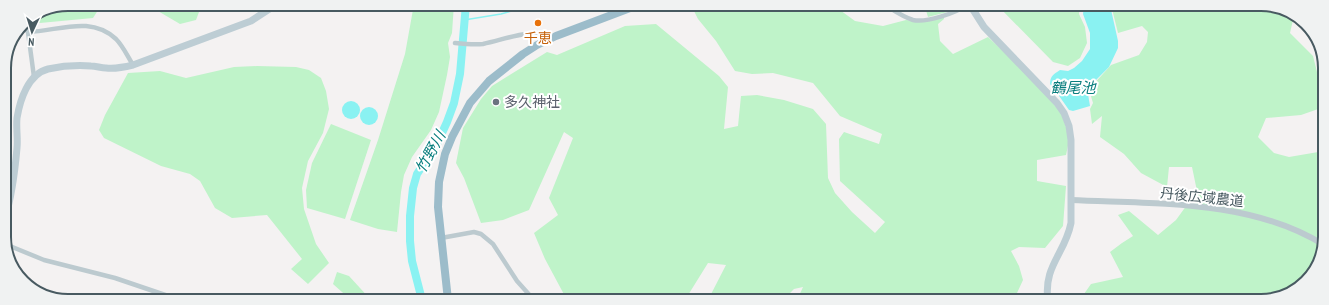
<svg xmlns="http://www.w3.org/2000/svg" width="1329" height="305" font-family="'PT Sans Narrow','Noto Sans JP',sans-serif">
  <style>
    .green { fill: #bff3c9 }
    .water { fill: #8af2f2 }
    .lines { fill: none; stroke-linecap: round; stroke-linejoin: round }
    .stream { stroke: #8af2f2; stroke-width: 1.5 }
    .river { stroke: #8af2f2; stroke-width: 8 }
    .minor { stroke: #bccacf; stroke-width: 4.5 }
    .tertiary { stroke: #bccacf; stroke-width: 6 }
    .secondary { stroke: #bdcdd4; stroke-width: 7 }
    .trunk { stroke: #9cbcca; stroke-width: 8 }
    .food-dot { fill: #e8710a; stroke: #fff; stroke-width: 1.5 }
    .worship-dot { fill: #6b7280; stroke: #fff; stroke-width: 1.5 }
    .labels { text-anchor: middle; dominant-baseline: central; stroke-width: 4; stroke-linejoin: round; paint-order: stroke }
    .food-label { font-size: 14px; fill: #c56008; stroke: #fff }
    .worship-label { font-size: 14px; fill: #5b616d; stroke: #fff; text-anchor: start }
    .street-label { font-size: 14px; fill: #485a61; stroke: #fff }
    .water-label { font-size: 15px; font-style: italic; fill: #097e7e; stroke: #fff }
    .rim { fill: none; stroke: #485a61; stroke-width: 2 }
  </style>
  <rect width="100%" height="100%" fill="#f4f2f2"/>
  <g class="green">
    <polygon points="68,4 102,4 93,18 40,23 32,19"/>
    <polygon points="146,4 202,4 196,20 180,24"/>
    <polygon points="414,4 454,4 452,33 448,43 450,57 447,75 439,112 431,130 412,157 404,175 401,192 397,232 378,229 350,220 378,140 405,54"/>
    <polygon points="691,5 833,5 855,21 883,26 906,20 921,22 944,17 944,19 938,24 940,41 953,54 988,37 1037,83 1061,113 1066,127 1069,141 1066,155 1037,160 1037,181 1066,186 1063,226 1045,248 1019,247 1011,251 1019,266 1023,280 1017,293 1001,301 797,300 803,287 794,289 783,300 708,300 726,265 708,263 685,300 567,300 545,259 534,233 558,215 549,198 573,138 564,132 529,210 503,220 481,223 464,178 456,163 463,128 481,99 492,86 547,52 557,55 625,26 656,24 719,76 728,87 724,129 738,126 741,96 757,95 784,100 813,109 826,124 828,178 835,193 852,212 875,233 885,222 840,181 839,139 844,132 879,144 882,134 840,116 813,83 773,73 752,74 735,71 716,41 698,19"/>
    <polygon points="918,5 964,5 959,9 928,17 925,7"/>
    <polygon points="997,5 1080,5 1079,14 1085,27 1087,43 1080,58 1068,66 1053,62"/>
    <polygon points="1111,5 1274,5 1290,14 1293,20 1290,33 1313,56 1317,72 1324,69 1324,107 1301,115 1266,118 1258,137 1274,153 1289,157 1324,151 1324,250 1303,285 1265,301 1079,301 1091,284 1123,277 1110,252 1122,243 1133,236 1118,215 1129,211 1158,235 1176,220 1197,191 1192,167 1169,167 1167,187 1141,173 1124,154 1100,137 1102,116 1092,124 1090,109 1093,103 1090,93 1092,86 1111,65 1139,55 1147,42 1148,32 1142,26 1118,33"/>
    <polygon points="257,66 296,67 309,70 321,78 326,91 329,109 323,133 308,161 302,188 304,209 316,244 329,263 308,284 291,269 302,259 267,215 232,218 215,208 200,181 190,174 161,166 104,138 99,130 105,115 128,73 160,71 186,78 234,67"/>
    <polygon points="331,124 371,140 345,219 307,208 306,190 312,163"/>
    <polygon points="337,272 349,276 371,300 351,300 333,284"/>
  </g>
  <g class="water">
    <path d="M1084,5H1110L1118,41V48L1109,67L1090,86L1088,94L1090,106L1073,111L1069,110L1057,93L1050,84C1050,76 1054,74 1060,70L1068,71L1074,68L1082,61L1090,49V33L1083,14Z"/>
    <circle cx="351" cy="110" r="9"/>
    <circle cx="369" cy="116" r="9"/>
  </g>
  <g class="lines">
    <polyline class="stream" points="464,20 501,14 537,4"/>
    <polyline class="river" points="422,300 412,261 410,241 410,216 413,188 417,174 437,144 447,122 454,103 460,74 466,4"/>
    <g class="minor">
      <path d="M885,5C893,10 903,17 913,20C926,23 956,13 967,5"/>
      <polyline points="1302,20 1309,27"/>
      <polyline points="22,25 28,32 34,77"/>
      <path d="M28,32C59,31 90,15 116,39C123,46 128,57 133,65"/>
      <path d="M455,43C464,44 474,45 483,44C507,39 530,28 556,36"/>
      <polyline points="5,174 13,176"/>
      <polyline points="441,238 474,232 481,234 493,244 517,281 534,300"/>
      <polyline points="5,244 44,260 115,278 180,300"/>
    </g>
    <path class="tertiary" d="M1071,200C1155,204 1250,199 1324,245"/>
    <g class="secondary">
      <path d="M970,5L984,27L1057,103L1064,113L1069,126L1071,140V223C1065,254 1043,266 1048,301"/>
      <path d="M5,218C12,196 15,171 17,148C18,138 16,128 17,118C20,100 28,74 48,69C62,66 77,65 91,66C96,66 101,68 106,68C115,69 125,67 133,65L251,21L277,4"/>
    </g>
    <polyline class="trunk" points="448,300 438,207 439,182 445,154 452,137 470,103 489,81 523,54 537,45 556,36 638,5"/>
  </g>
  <circle class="food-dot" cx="538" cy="23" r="4"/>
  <circle class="worship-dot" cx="496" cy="102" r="4"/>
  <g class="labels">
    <g class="food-label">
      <text x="538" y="38">千恵</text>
    </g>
    <g class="worship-label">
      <text x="504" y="102">多久神社</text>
    </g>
    <g class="street-label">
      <text transform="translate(1202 197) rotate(6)">丹後広域農道</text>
    </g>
    <g class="water-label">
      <text x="1073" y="87">鶴尾池</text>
      <text transform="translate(430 152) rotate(-61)">竹野川</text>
    </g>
  </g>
  <path d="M0 0H1329V305H0ZM68 11H1261A57 57 0 0 1 1318 68V237A57 57 0 0 1 1261 294H68A57 57 0 0 1 11 237V68A57 57 0 0 1 68 11Z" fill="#f0f2f2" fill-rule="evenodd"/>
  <path class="rim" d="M68 11H1261A57 57 0 0 1 1318 68V237A57 57 0 0 1 1261 294H68A57 57 0 0 1 11 237V68A57 57 0 0 1 68 11Z"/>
  <g transform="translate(32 32) rotate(184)" stroke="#ffffff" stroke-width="3" paint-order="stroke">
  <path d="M0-3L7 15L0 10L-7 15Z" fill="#485a61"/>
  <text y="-6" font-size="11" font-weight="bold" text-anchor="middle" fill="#485a61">N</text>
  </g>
</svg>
